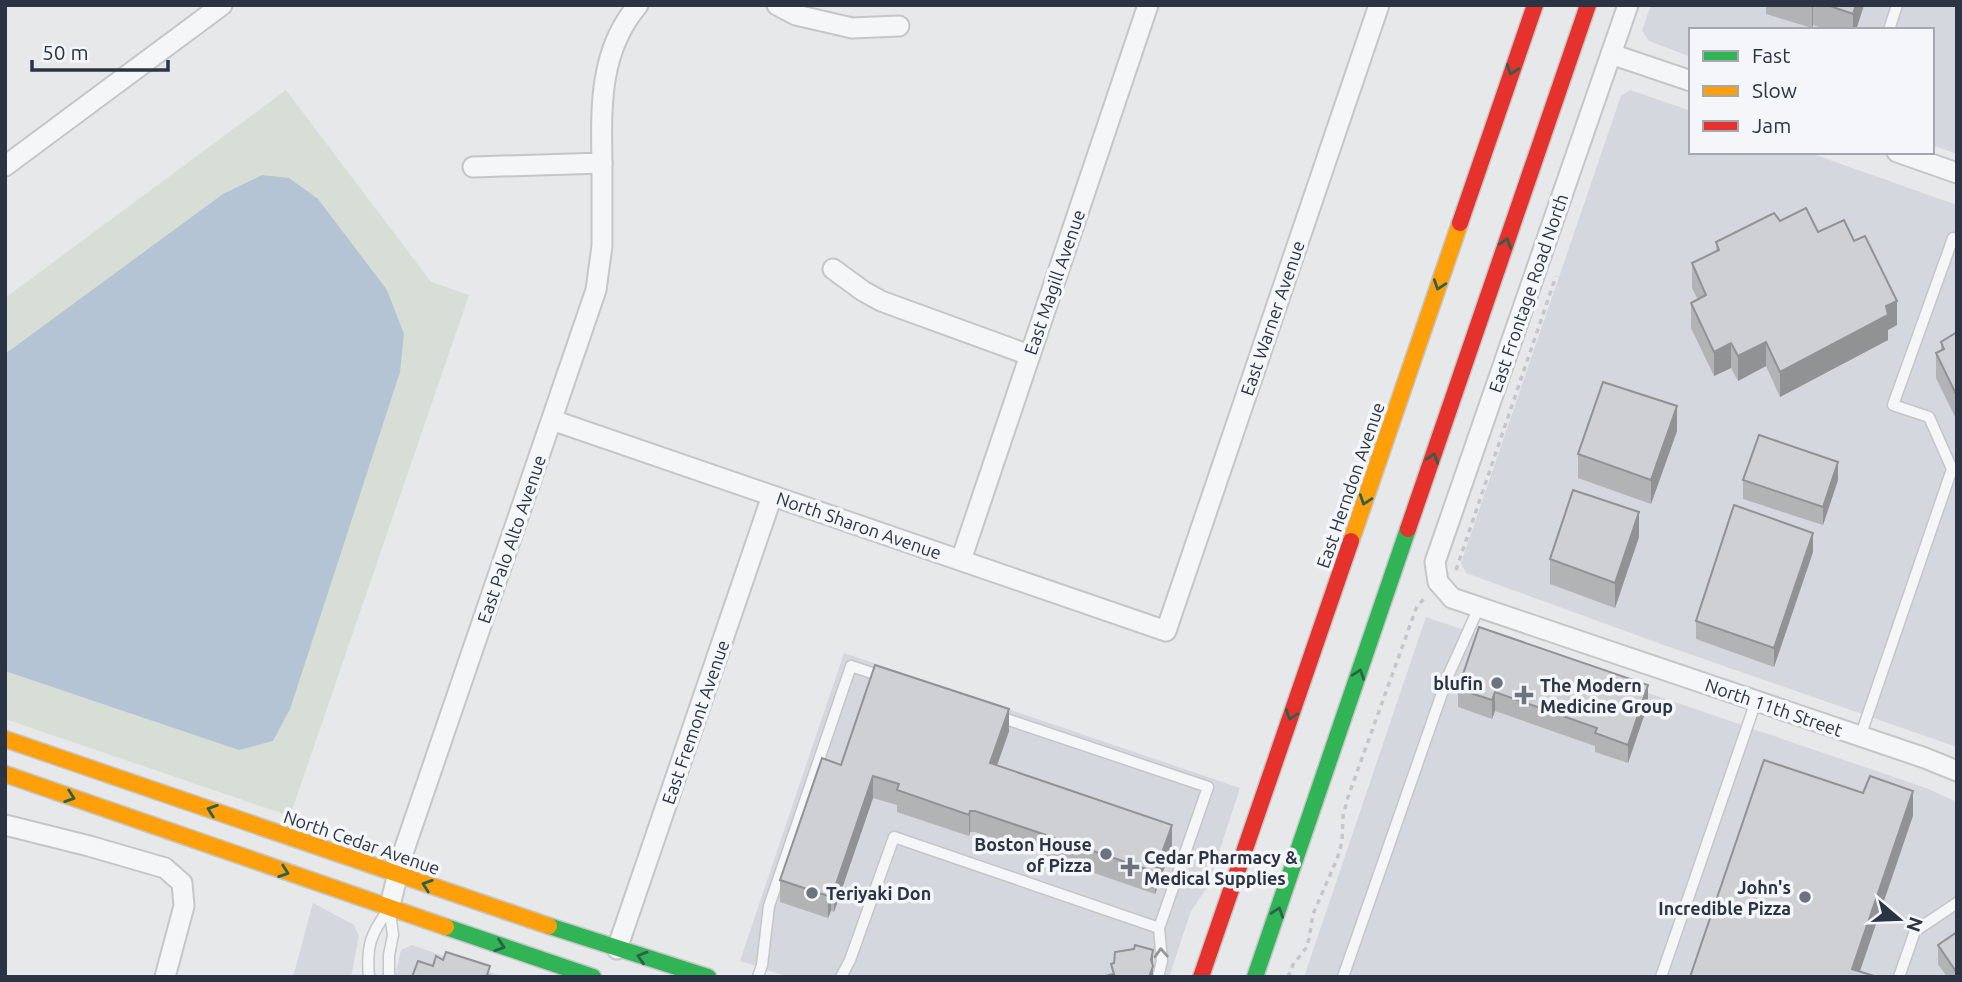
<svg xmlns="http://www.w3.org/2000/svg" width="1962" height="982" font-family="Ubuntu,sans-serif">
  <style>
    .built { fill: #d4d7dd }
    .green { fill: #d6ded6 }
    .water { fill: #b4c4d5 }
    .lines { fill: none; stroke-linecap: round; stroke-linejoin: round }
    .lane-casing { stroke: #c4c6c8; stroke-width: 13 }
    .street-casing { stroke: #c4c6c8; stroke-width: 23 }
    .fast-casing { stroke: #c4c6c8; stroke-width: 19 }
    .slow-casing { stroke: #c4c6c8; stroke-width: 19 }
    .jam-casing { stroke: #c4c6c8; stroke-width: 19 }
    .path { stroke: #c5c6ca; stroke-width: 3.5; stroke-dasharray: 5 5; stroke-linecap: butt }
    .lane { stroke: #f5f6f7; stroke-width: 10 }
    .street { stroke: #f5f6f7; stroke-width: 19 }
    .fast { stroke: #30b455; stroke-width: 16 }
    .slow { stroke: #ff9f0a; stroke-width: 16 }
    .jam { stroke: #e5322d; stroke-width: 16 }
    .wall { fill: #b1b3b5 }
    .shaded-wall { fill: #909294 }
    .building { fill: #ced0d3; stroke: #909294; stroke-width: 2 }
    .oneway { stroke: #2d614b }
    .oneway2 { stroke: #90959e }
    .poi-dot { fill: #6c737f; stroke: #f4f6f9; stroke-width: 2.5 }
    .labels { text-anchor: middle; dominant-baseline: central; stroke-width: 7; stroke-linejoin: round; paint-order: stroke }
    .street-label { font-size: 18px; fill: #2b3445; stroke: #f4f6f9 }
    .poi-label { font-size: 18px; font-weight: bold; fill: #2b3445; stroke: #f4f6f9; text-anchor: end }
  </style>
  <rect width="100%" height="100%" fill="#e6e8ea"/>
  <g class="built">
    <polygon points="1651,5 1957,5 1957,154 1932,145 1932,30 1691,30 1691,57 1649,41 1642,30"/>
    <polygon points="1630,90 1691,111 1691,152 1807,152 1957,205 1957,747 1661,644 1466,573 1461,563 1621,96"/>
    <polygon points="1426,617 1926,788 1957,802 1957,977 1304,977"/>
    <polygon points="844,653 1240,788 1208,886 1191,911 1169,977 789,977 740,961"/>
    <polygon points="313,903 354,925 359,936 351,977 293,977"/>
    <polygon points="412,945 504,977 395,977 401,950"/>
  </g>
  <polygon class="green" points="286,90 431,282 469,295 290,816 5,719 5,298"/>
  <polygon class="water" points="262,175 289,178 318,199 387,290 404,334 400,372 290,709 273,741 239,750 5,671 5,354 223,194"/>
  <g class="lines">
    <g class="lane-casing">
      <g id="lane">
        <polyline points="1889,30 1897,5"/>
        <polyline points="1860,737 1952,469 1929,417 1893,405 1953,238"/>
        <path d="M369,977C366,946 371,933 389,909"/>
        <polyline points="389,977 389,955 393,935 390,913"/>
        <polyline points="758,977 762,965 769,906 851,666 884,677"/>
        <polyline points="841,977 850,960 894,837 1159,928 1208,787 997,716"/>
        <polyline points="1158,977 1162,961 1159,928"/>
        <polyline points="1343,977 1448,676 1479,607"/>
        <polyline points="1661,977 1756,701"/>
        <polyline points="1899,977 1915,931 1957,903"/>
      </g>
    </g>
    <g class="street-casing">
      <g id="street">
        <polyline points="777,5 796,15 852,28 899,26"/>
        <polyline points="1628,5 1435,562 1438,582 1452,598 1925,758 1957,771"/>
        <polyline points="1611,54 1691,81"/>
        <polyline points="1897,152 1957,173"/>
        <polyline points="5,166 222,5"/>
        <path d="M473,167L602,163C601,107 599,51 638,5"/>
        <polyline points="833,269 863,291 881,301 1029,355"/>
        <polyline points="552,420 1166,631 1379,5"/>
        <polyline points="961,560 1148,5"/>
        <polyline points="5,825 89,846 165,868 182,883 184,906 165,977"/>
        <polyline points="389,909 403,853 596,290 602,246 602,163"/>
        <polyline points="617,949 772,496"/>
      </g>
    </g>
    <g class="fast-casing">
      <g id="fast">
        <polyline points="549,926 708,977"/>
        <polyline points="446,927 593,977"/>
        <polyline points="1255,977 1408,529"/>
      </g>
    </g>
    <g class="slow-casing">
      <g id="slow">
        <polyline points="1351,541 1460,223"/>
        <polyline points="5,739 549,926"/>
        <polyline points="5,774 446,927"/>
      </g>
    </g>
    <g class="jam-casing">
      <g id="jam">
        <polyline points="1460,223 1535,5"/>
        <polyline points="1408,529 1588,5"/>
        <polyline points="1201,977 1351,541"/>
      </g>
    </g>
    <g class="path">
      <polyline points="1456,570 1556,276"/>
      <polyline points="1288,977 1293,965 1306,948 1309,939 1313,914 1337,859 1342,842 1343,816 1348,797 1417,606 1427,596"/>
    </g>
    <use href="#lane" class="lane"/>
    <use href="#street" class="street"/>
    <use href="#fast" class="fast"/>
    <use href="#slow" class="slow"/>
    <use href="#jam" class="jam"/>
  </g>
  <g class="wall">
    <polygon points="1766,5 1864,5 1856,30 1827,30 1813,25 1812,28 1766,14"/>
    <polygon points="1780,221 1818,232 1897,325 1888,330 1888,340 1780,397 1766,366 1738,381 1731,368 1714,376 1691,328 1691,303 1698,300 1692,288 1692,263 1716,252 1716,242"/>
    <polygon points="1957,332 1957,421 1936,378 1936,353 1941,351 1941,342"/>
    <polygon points="1677,431 1651,504 1578,478 1578,454"/>
    <polygon points="1743,480 1838,480 1823,525 1743,499"/>
    <polygon points="1639,537 1615,608 1550,584 1550,559"/>
    <polygon points="1813,552 1774,667 1696,639 1696,621"/>
    <polygon points="1458,689 1648,704 1628,763 1595,752 1595,746 1495,711 1492,719 1458,707"/>
    <polygon points="1009,731 997,766 1172,847 1155,894 975,832 970,832 969,836 897,812 897,805 873,798 834,912 831,911 828,918 780,902 780,880 841,765"/>
    <polygon points="1957,932 1957,977 1947,977 1938,964 1938,945"/>
  </g>
  <g class="shaded-wall">
    <polygon points="1812,5 1813,5 1813,25 1812,28"/>
    <polygon points="1856,5 1864,5 1856,30 1853,30 1853,14"/>
    <polygon points="1897,301 1897,325 1888,330 1888,340 1780,397 1780,372 1886,306"/>
    <polygon points="1766,342 1766,366 1738,381 1738,356"/>
    <polygon points="1731,343 1731,368 1714,376 1714,352"/>
    <polygon points="1677,406 1677,431 1651,504 1651,480"/>
    <polygon points="1838,462 1838,480 1823,525 1823,507"/>
    <polygon points="1639,512 1639,537 1615,608 1615,583"/>
    <polygon points="1813,533 1813,552 1774,667 1774,648"/>
    <polygon points="1648,685 1648,704 1628,763 1628,745"/>
    <polygon points="1495,692 1495,711 1492,719 1492,700"/>
    <polygon points="1009,709 1009,731 990,785 990,763"/>
    <polygon points="873,776 873,798 834,912 834,890"/>
    <polygon points="1913,791 1913,816 1858,977 1852,969"/>
    <polygon points="970,811 970,832 969,836 969,815"/>
    <polygon points="1172,825 1172,847 1155,894 1155,872"/>
    <polygon points="831,889 831,911 828,918 828,896"/>
    <polygon points="1153,950 1153,977 1149,977 1151,960"/>
  </g>
  <g class="building">
    <polygon points="1827,5 1856,5 1853,14"/>
    <polygon points="1806,208 1818,232 1844,220 1854,241 1865,236 1897,301 1886,306 1888,315 1780,372 1766,342 1738,356 1731,343 1714,352 1691,303 1706,295 1692,263 1719,250 1716,242 1774,213 1780,221"/>
    <polygon points="1957,332 1957,396 1936,353 1944,349 1941,342"/>
    <polygon points="1603,382 1677,406 1651,480 1578,454"/>
    <polygon points="1759,435 1838,462 1823,507 1743,480"/>
    <polygon points="1573,490 1639,512 1615,583 1550,559"/>
    <polygon points="1734,505 1813,533 1774,648 1696,621"/>
    <polygon points="1479,627 1648,685 1628,745 1595,733 1597,728 1495,692 1492,700 1458,689"/>
    <polygon points="875,665 1009,709 990,763 1172,825 1155,872 975,811 970,811 969,815 897,790 899,784 873,776 834,890 831,889 828,896 780,880 822,758 841,765"/>
    <polygon points="1764,760 1863,793 1870,776 1913,791 1852,969 1874,976 1874,977 1690,977"/>
    <polygon points="1957,932 1957,973 1938,945"/>
    <polygon points="1135,945 1153,950 1151,960 1153,966 1149,977 1100,977 1114,974 1111,964 1114,963 1115,952 1134,949"/>
    <polygon points="446,952 490,966 487,975 495,977 412,977 418,961 433,966 436,956 443,960"/>
  </g>
  <defs><path id="oneway-chevron" d="M-2-3.5L2.5 0L-2 3.5" fill="none" stroke-width="1.6" stroke-linecap="round" stroke-linejoin="round" transform="scale(1.75)"/></defs>
  <g class="oneway">
    <use href="#oneway-chevron" transform="translate(1512 70) rotate(109)"/>
    <use href="#oneway-chevron" transform="translate(1506 243) rotate(-71)"/>
    <use href="#oneway-chevron" transform="translate(1439 285) rotate(109)"/>
    <use href="#oneway-chevron" transform="translate(1433 458) rotate(-71)"/>
    <use href="#oneway-chevron" transform="translate(1365 500) rotate(109)"/>
    <use href="#oneway-chevron" transform="translate(1359 674) rotate(-71)"/>
    <use href="#oneway-chevron" transform="translate(1291 715) rotate(109)"/>
    <use href="#oneway-chevron" transform="translate(70 797) rotate(19)"/>
    <use href="#oneway-chevron" transform="translate(212 810) rotate(-161)"/>
    <use href="#oneway-chevron" transform="translate(284 872) rotate(19)"/>
    <use href="#oneway-chevron" transform="translate(427 885) rotate(-161)"/>
    <use href="#oneway-chevron" transform="translate(1278 912) rotate(-71)"/>
    <use href="#oneway-chevron" transform="translate(500 946) rotate(18)"/>
    <use href="#oneway-chevron" transform="translate(642 957) rotate(-163)"/>
  </g>
  <use class="oneway2" href="#oneway-chevron" transform="translate(1161 953) rotate(-93)"/>
  <g class="poi-dot">
    <circle cx="1497" cy="683" r="7"/>
    <path d="M1520.5 684.5h7v7h7v7h-7v7h-7v-7h-7v-7h7z"/>
    <circle cx="1106" cy="854" r="7"/>
    <path d="M1126.5 856.5h7v7h7v7h-7v7h-7v-7h-7v-7h7z"/>
    <circle cx="812" cy="893" r="7"/>
    <circle cx="1805" cy="897" r="7"/>
  </g>
  <g class="labels">
    <g class="street-label">
      <text transform="translate(1054 282) rotate(-71)">East Magill Avenue</text>
      <text transform="translate(1528 293) rotate(-71)">East Frontage Road North</text>
      <text transform="translate(1272 318) rotate(-71)">East Warner Avenue</text>
      <text transform="translate(1350 485) rotate(-71)">East Herndon Avenue</text>
      <text transform="translate(859 525) rotate(19)">North Sharon Avenue</text>
      <text transform="translate(511 539) rotate(-71)">East Palo Alto Avenue</text>
      <text transform="translate(1774 707) rotate(19)">North 11th Street</text>
      <text transform="translate(695 722) rotate(-71)">East Fremont Avenue</text>
      <text transform="translate(362 842) rotate(19)">North Cedar Avenue</text>
    </g>
    <g class="poi-label">
      <text x="1483" y="683">blufin</text>
      <text x="1540" y="685" text-anchor="start">The Modern<tspan x="1540" dy="21">Medicine Group</tspan></text>
      <text x="1092" y="844">Boston House<tspan x="1092" dy="21">of Pizza</tspan></text>
      <text x="1144" y="857" text-anchor="start">Cedar Pharmacy &amp;<tspan x="1144" dy="21">Medical Supplies</tspan></text>
      <text x="1791" y="887">John's<tspan x="1791" dy="21">Incredible Pizza</tspan></text>
      <text x="826" y="893" text-anchor="start">Teriyaki Don</text>
    </g>
  </g>
  <rect width="1962" height="982" fill="none" stroke="#2b3445" stroke-width="14"/>
  <rect x="1689" y="28" width="245" height="126" fill="#f4f6f9" stroke="#a4a8b1" stroke-width="2"/>
  <rect x="1703" y="51" width="35" height="10" fill="#30b455" stroke="#a4a8b1" stroke-width="2"/>
  <text x="1752" y="63" font-size="21" fill="#2b3445">Fast</text>
  <rect x="1703" y="86" width="35" height="10" fill="#ff9f0a" stroke="#a4a8b1" stroke-width="2"/>
  <text x="1752" y="98" font-size="21" fill="#2b3445">Slow</text>
  <rect x="1703" y="121" width="35" height="10" fill="#e5322d" stroke="#a4a8b1" stroke-width="2"/>
  <text x="1752" y="133" font-size="21" fill="#2b3445">Jam</text>
  <g transform="translate(1899 919) rotate(109)" stroke="#f4f6f9" stroke-width="5" paint-order="stroke">
  <path d="M0-5L12 26L0 18L-12 26Z" fill="#2b3445"/>
  <text y="-10" font-size="19" font-weight="bold" text-anchor="middle" fill="#2b3445">N</text>
  </g>
  <path d="M32 60v10h136v-10" fill="none" stroke="#2b3445" stroke-width="3.5"/>
  <text x="42" y="60" font-size="21" fill="#2b3445" stroke="#f4f6f9" stroke-width="5" paint-order="stroke">50 m</text>
</svg>
